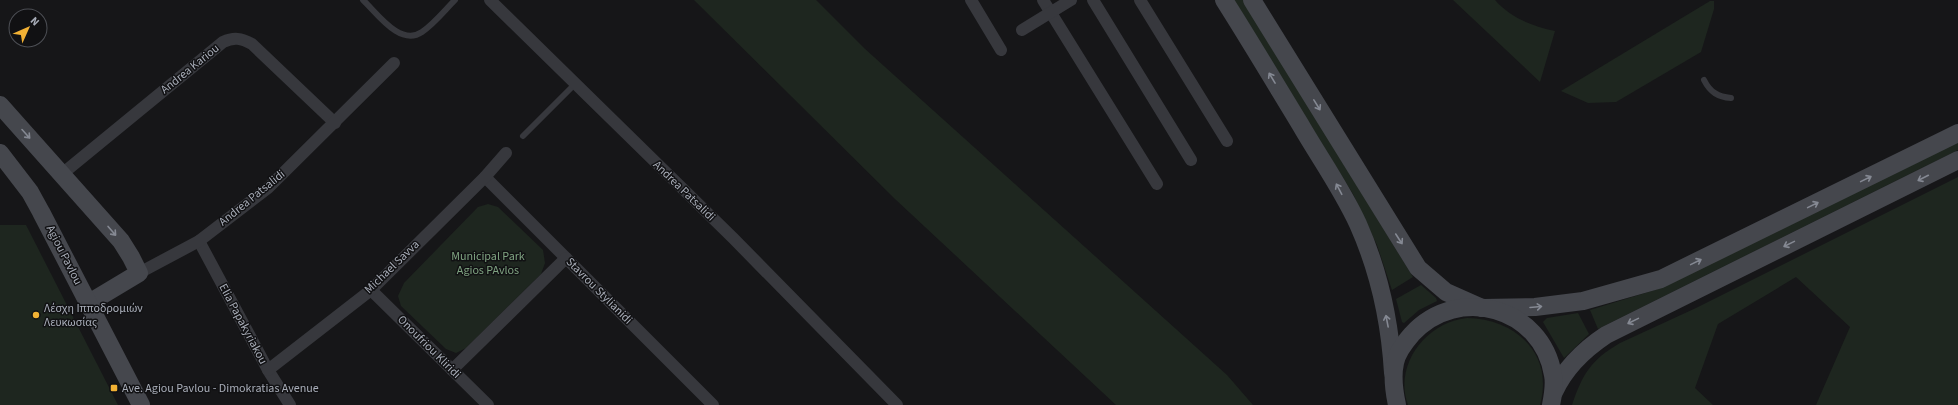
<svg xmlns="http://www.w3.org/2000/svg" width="1958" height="405" font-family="'Source Sans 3',sans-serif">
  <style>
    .green { fill: #1e261f }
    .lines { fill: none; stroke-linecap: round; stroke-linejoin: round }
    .lane { stroke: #37383d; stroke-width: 6 }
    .street { stroke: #37383d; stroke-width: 12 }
    .secondary { stroke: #45474d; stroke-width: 18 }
    .oneway { stroke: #858993 }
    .poi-dot { fill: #f2b134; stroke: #111113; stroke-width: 1.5 }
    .labels { text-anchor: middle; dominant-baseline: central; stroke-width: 3; stroke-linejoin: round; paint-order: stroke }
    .street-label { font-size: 12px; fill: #a8adb8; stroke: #111113 }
    .park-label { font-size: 12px; fill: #7fa381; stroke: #111113 }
    .poi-label { font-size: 12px; fill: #a8adb8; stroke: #111113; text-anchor: start }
  </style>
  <rect width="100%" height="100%" fill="#161618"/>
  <g class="green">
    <polygon points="694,0 816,0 864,48 1227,375 1253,405 1116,405 895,199"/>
    <polygon points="1233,0 1243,0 1413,277 1392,290 1377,245 1353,194"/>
    <path d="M1453,0H1495C1511,18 1532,26 1555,31L1540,82Z"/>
    <polygon points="1710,1 1714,1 1714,9 1701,52 1616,102 1588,103 1561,91"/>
    <polygon points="1958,142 1958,150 1598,329 1590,310 1658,289"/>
    <path d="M1958,177V405H1816L1850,327L1796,277L1718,324L1695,388L1713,405H1572C1583,373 1591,360 1620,343L1696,308Z"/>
    <polygon points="488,204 498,207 543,250 545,263 541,274 466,348 456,353 446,349 401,306 398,296 404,283 478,207"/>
    <polygon points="0,225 26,225 118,405 0,405"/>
    <polygon points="1421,285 1436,298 1437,301 1419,310 1404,323 1402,322 1396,299"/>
    <polygon points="1578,313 1589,334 1564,358 1543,322 1547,318"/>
    <path d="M1467,318C1516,319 1554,354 1540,405H1408C1393,364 1427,322 1467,318Z"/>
  </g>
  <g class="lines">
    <g class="lane">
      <path d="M363,0C377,13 400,47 422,32C434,24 445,10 455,0"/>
      <path d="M1704,80C1710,92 1718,97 1731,98"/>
      <polyline points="523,136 575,84"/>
    </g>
    <g class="street">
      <polyline points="490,0 733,238 897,405"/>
      <polyline points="971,0 1001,50"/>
      <polyline points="1043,0 1157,184"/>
      <polyline points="1093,0 1191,160"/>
      <polyline points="1140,0 1227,141"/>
      <polyline points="1022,30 1071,0"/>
      <path d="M62,174L223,42C234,37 241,38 252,44L335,123"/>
      <polyline points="485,177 713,405"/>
      <polyline points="199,241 268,370 290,405"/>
      <polyline points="139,273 199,241 268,188 394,63"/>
      <polyline points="371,290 488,405"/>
      <polyline points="268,370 371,290 485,177 506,153"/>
      <polyline points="452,370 566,258"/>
    </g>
    <g class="secondary">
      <path d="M1224,0C1250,41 1275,83 1300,124C1319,157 1342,189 1358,224C1379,271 1390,322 1393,373"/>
      <polyline points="1252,0 1418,268 1446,292 1482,308"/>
      <polyline points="0,105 121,241 131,257 139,273 89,303"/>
      <polyline points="0,153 30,192 41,212 141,405"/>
      <polyline points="1483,308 1535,307 1583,301 1661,279 1958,133"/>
      <path d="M1554,392C1565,368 1585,349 1606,335L1958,160"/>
      <path d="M1397,405C1394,391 1392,376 1395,363C1397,352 1405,342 1412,334C1458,284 1542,307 1553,375C1555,385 1553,395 1551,405"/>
    </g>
  </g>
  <defs><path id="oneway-shaft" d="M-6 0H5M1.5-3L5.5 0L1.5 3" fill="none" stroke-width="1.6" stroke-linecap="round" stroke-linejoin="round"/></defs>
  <g class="oneway">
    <use href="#oneway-shaft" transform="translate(1272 78) rotate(-121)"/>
    <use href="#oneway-shaft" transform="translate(1317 105) rotate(58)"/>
    <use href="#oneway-shaft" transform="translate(26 134) rotate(48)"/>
    <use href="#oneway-shaft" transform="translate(1923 178) rotate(153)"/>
    <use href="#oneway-shaft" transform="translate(1866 179) rotate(-26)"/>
    <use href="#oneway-shaft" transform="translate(1339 189) rotate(-118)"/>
    <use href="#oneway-shaft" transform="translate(1813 205) rotate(-26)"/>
    <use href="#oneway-shaft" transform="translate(112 231) rotate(49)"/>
    <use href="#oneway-shaft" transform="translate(1399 239) rotate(57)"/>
    <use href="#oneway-shaft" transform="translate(1789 244) rotate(154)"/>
    <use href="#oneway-shaft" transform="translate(1696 262) rotate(-26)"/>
    <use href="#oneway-shaft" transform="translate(1536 307) rotate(-5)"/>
    <use href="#oneway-shaft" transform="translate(1387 321) rotate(-101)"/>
    <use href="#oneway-shaft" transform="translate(1633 321) rotate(154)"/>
  </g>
  <g class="poi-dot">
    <circle cx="36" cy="315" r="4"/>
    <rect x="110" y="384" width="8" height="8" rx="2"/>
  </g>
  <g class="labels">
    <g class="street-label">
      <text transform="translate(190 69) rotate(-39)">Andrea Kariou</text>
      <text transform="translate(684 191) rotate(44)">Andrea Patsalidi</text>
      <text transform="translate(252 198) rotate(-39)">Andrea Patsalidi</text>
      <text transform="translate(64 255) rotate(63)">Agiou Pavlou</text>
      <text transform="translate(392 267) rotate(-44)">Michael Savva</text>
      <text transform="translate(599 291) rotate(45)">Stavrou Stylianidi</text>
      <text transform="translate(243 324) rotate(62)">Elia Papakyriakou</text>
      <text transform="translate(429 347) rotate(45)">Onoufriou Kliridi</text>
    </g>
    <g class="park-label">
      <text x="488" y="256">Municipal Park<tspan x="488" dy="14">Agios PAvlos</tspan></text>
    </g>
    <g class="poi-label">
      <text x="44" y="308">Λέσχη Ιπποδρομιών<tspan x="44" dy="14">Λευκωσίας</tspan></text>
      <text x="122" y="388">Ave. Agiou Pavlou - Dimokratias Avenue</text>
    </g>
  </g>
  <g transform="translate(28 28) rotate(45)"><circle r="19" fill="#111113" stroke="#4d4f55"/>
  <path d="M0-3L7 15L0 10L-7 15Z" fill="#f2b134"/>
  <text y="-6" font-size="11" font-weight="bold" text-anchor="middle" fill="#a8adb8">N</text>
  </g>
</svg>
